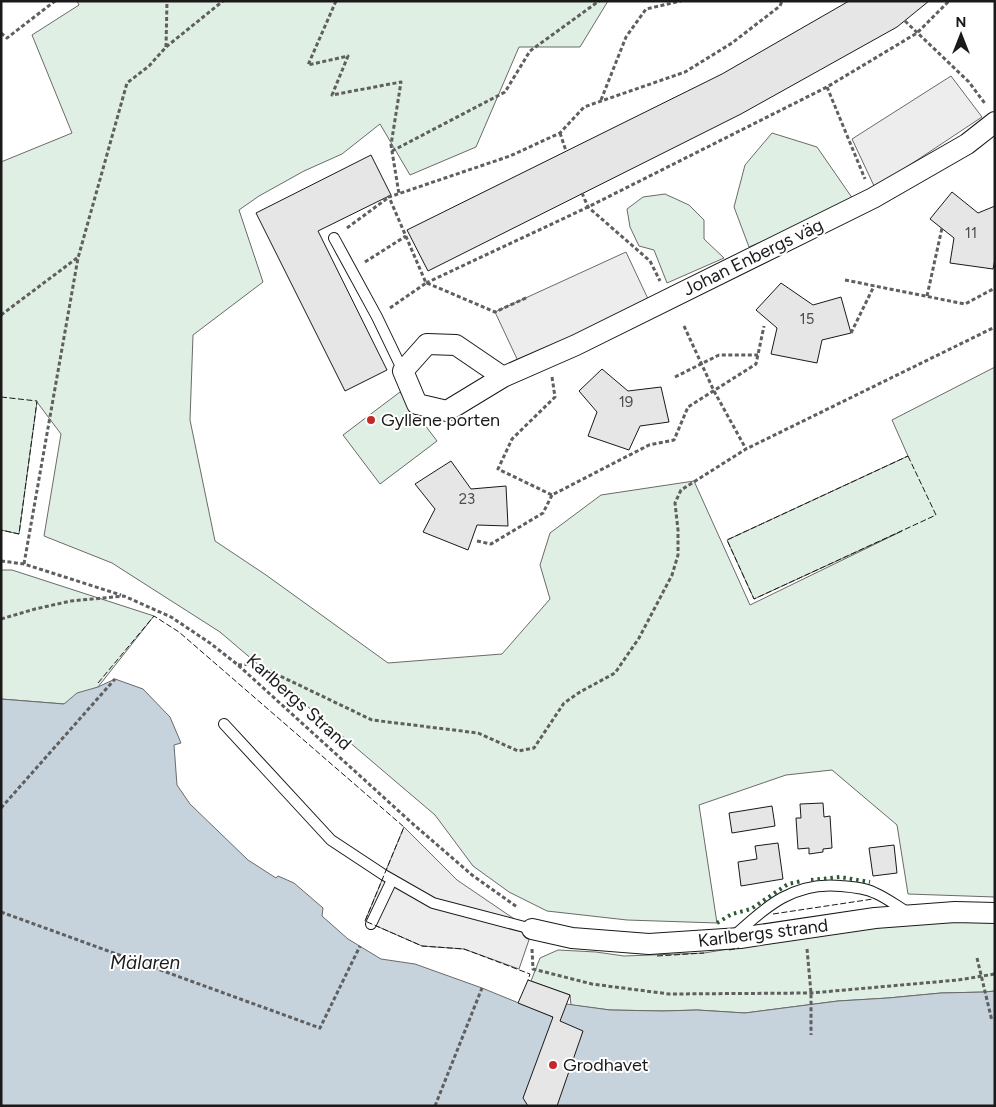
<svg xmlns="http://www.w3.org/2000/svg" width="996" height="1107" font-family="Figtree,sans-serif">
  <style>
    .green { fill: #e0efe3; stroke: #6a6a6a }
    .parking { fill: #ededed; stroke: #6a6a6a }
    .water { fill: #c6d2dc; stroke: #6a6a6a }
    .building { fill: #e6e6e6; stroke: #1a1a1a }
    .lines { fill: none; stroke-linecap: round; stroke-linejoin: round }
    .service-casing { stroke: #1a1a1a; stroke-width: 12 }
    .minor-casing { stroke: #1a1a1a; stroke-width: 22 }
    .path { stroke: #5f5f5f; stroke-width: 3; stroke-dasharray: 4 2.5; stroke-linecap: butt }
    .service { stroke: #fff; stroke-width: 10 }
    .minor { stroke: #fff; stroke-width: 20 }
    .hedge { stroke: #2b5a34; stroke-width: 4; stroke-dasharray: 2.5 4; stroke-linecap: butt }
    .fence { stroke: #1a1a1a; stroke-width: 1; stroke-dasharray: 6 2.5; stroke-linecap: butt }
    .poi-dot { fill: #c62828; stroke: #fff; stroke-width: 2 }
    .labels { text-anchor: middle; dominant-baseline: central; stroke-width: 4; stroke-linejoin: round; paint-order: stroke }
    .number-label { font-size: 15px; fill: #4d4d4d }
    .street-label { font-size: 18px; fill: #1a1a1a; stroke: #fff }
    .poi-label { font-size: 18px; fill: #1a1a1a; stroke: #fff; text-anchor: start }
    .water-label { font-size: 19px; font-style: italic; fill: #1a1a1a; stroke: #fff }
  </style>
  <rect width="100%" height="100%" fill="#fff"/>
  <g class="green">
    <polygon points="77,1 608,1 580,47 519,47 476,147 410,175 380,124 342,154 304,171 259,196 239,210 263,282 193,335 190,420 215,541 266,575 388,663 502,654 550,599 540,565 550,533 601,495 694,481 750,605 902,531 754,599 727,540 908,456 892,420 995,367 995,897 908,894 897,825 832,770 786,775 699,805 717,923 627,920 547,911 509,892 473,866 435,815 220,632 112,563 44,536 61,434 37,402 19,534 1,530 1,162 72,133 32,35 79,5"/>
    <polygon points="772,133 817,147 855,202 749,247 734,207 745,165"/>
    <polygon points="665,194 689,205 704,220 704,239 724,258 667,283 654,250 639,246 630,227 627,209 643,197"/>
    <polygon points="400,392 437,441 380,484 343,435"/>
    <polygon points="1,570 12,570 154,616 98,687 64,704 1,699"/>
    <polygon points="944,922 995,922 995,991 985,992 941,993 888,998 838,1001 745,1013 697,1010 663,1011 610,1010 571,1005 570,995 531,981 540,958 558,950 596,952 624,956 704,953 840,931"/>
  </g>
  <g class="parking">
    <polygon points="951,76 982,117 875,188 852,139"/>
    <polygon points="626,252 649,301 518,361 495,312"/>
    <polygon points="404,827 457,880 532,931 519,969 464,949 422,946 365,921"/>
  </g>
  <polygon class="water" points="115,679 143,689 170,717 181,743 174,745 177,785 190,804 248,860 276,878 278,876 294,883 323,908 322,916 348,939 381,959 415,964 482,988 553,1017 559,1003 610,1010 663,1011 697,1010 745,1013 838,1001 888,998 941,993 985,992 995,991 995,1106 1,1106 1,699 64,704 77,693 98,687"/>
  <g class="building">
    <polygon points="849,1 929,1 897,27 741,114 428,271 407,230 722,74"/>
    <polygon points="371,155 391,195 318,231 387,370 345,391 256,213"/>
    <polygon points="952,192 978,213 995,206 995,259 993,269 950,263 954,238 930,219"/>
    <polygon points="781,283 813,305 841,297 851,333 822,340 817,363 771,354 777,328 756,310"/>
    <polygon points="602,369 628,391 661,387 669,422 640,426 629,450 588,436 597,412 579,391"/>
    <polygon points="451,461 471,489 506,486 508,526 477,525 468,550 423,532 435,509 415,484"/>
    <polygon points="823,803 824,817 830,816 832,848 823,849 823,852 809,854 809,848 798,849 796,818 801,818 800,804"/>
    <polygon points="772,806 775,826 732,833 729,813"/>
    <polygon points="778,843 783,879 741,886 738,862 757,859 755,846"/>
    <polygon points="894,845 897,873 873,876 869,848"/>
    <polygon points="528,980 570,995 560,1021 583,1031 557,1106 528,1106 523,1098 553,1017 518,1003"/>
  </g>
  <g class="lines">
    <g class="service-casing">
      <g id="service">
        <polyline points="334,238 377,317 403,371"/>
        <polyline points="224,724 331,840 384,875 433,903 532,929"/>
        <polyline points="371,924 392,880"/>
        <path d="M734,936C766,906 795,881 841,886C853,887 865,888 875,893C887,898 898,907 909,913"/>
      </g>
    </g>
    <g class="minor-casing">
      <g id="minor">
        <polyline points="503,377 456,345 427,344 403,371 417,404 447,411 503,377 576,345 873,198 967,144 995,122"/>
        <polyline points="532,929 572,938 649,944 740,938 875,918 955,912 995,913"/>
      </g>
    </g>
    <g class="path">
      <polyline points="336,1 308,65 348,56 332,95 401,82 391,145 399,194"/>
      <polyline points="905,21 969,82 986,105"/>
      <polyline points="1,33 7,38 55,1"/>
      <polyline points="166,47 167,1"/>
      <polyline points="827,87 865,179"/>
      <polyline points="601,100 626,37 646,9 681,1"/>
      <polyline points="560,133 566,151"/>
      <polyline points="392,151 505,92 530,51 599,1"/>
      <polyline points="582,193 588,207 650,261 660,281"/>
      <polyline points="347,228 389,197"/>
      <polyline points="365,262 406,236"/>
      <polyline points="845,280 965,304 995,288"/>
      <polyline points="426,283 588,207 827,87 917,33 949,1"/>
      <polyline points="427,283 495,312 528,297"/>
      <polyline points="927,296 942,228"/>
      <polyline points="390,308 426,283 389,197 510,156 560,133 584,107 685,72 732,43 780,6 782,1"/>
      <polyline points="1,315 77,258"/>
      <polyline points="684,326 714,391 746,449"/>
      <polyline points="851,333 874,286"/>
      <polyline points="552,377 555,397 512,439 498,469 552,495 649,445 674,440 688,407 756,364 764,326"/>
      <polyline points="675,377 719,355 758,355"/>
      <polyline points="477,541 491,544 543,513 552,495"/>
      <polyline points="1,561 24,564 121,595"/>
      <polyline points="24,564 78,258 127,83 149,66 166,47 223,1"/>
      <polyline points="1,619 35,609 71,601 124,596 171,617 210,643 238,665 413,824 472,875 517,907"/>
      <polyline points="238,665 255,664 372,720 478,733 518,751 534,748 564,703 580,692 615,673 639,638 672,575 678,555 678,530 675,503 681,490 746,449 995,327"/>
      <polyline points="1,808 115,679"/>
      <polyline points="1,912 320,1028 360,946"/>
      <polyline points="532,949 533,969 592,984 669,994 811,993 958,980 995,974"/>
      <polyline points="807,949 811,993 811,1035"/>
      <polyline points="977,958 992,1021"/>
      <polyline points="435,1106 482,988"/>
    </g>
    <use href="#service" class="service"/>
    <use href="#minor" class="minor"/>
    <g class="hedge">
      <polyline points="811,880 840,877 870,882"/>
      <polyline points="717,923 732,914 751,909 788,884 802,881"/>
    </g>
    <g class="fence">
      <polyline points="1,397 37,401 19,534 1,530"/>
      <polygon points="908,456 936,515 754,599 727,540"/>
      <polyline points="98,683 154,616 179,632 404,827 365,921 422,946 464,949 530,974 528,980"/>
      <polyline points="773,914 873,899"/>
      <polyline points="729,950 739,948"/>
      <polyline points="657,956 704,953"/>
    </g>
  </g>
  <g class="poi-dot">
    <circle cx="371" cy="420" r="5"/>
    <circle cx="553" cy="1065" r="5"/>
  </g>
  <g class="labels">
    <g class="number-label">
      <text x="971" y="233">11</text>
      <text x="807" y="319">15</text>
      <text x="626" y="402">19</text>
      <text x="467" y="499">23</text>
    </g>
    <g class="street-label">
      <text transform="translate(753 257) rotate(-26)">Johan Enbergs väg</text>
      <text transform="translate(299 702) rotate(42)">Karlbergs Strand</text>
      <text transform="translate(763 933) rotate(-7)">Karlbergs strand</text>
    </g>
    <g class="poi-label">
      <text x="381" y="420">Gyllene porten</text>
      <text x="563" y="1065">Grodhavet</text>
    </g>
    <g class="water-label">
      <text x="145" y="962">Mälaren</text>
    </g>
  </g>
  <rect width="996" height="1107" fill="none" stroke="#1a1a1a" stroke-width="5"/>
  <g transform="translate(961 35)" stroke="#ffffff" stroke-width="4" paint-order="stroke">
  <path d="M0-4L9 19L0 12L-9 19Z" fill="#1a1a1a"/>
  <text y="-8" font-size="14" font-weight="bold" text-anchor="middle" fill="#1a1a1a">N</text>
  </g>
</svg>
